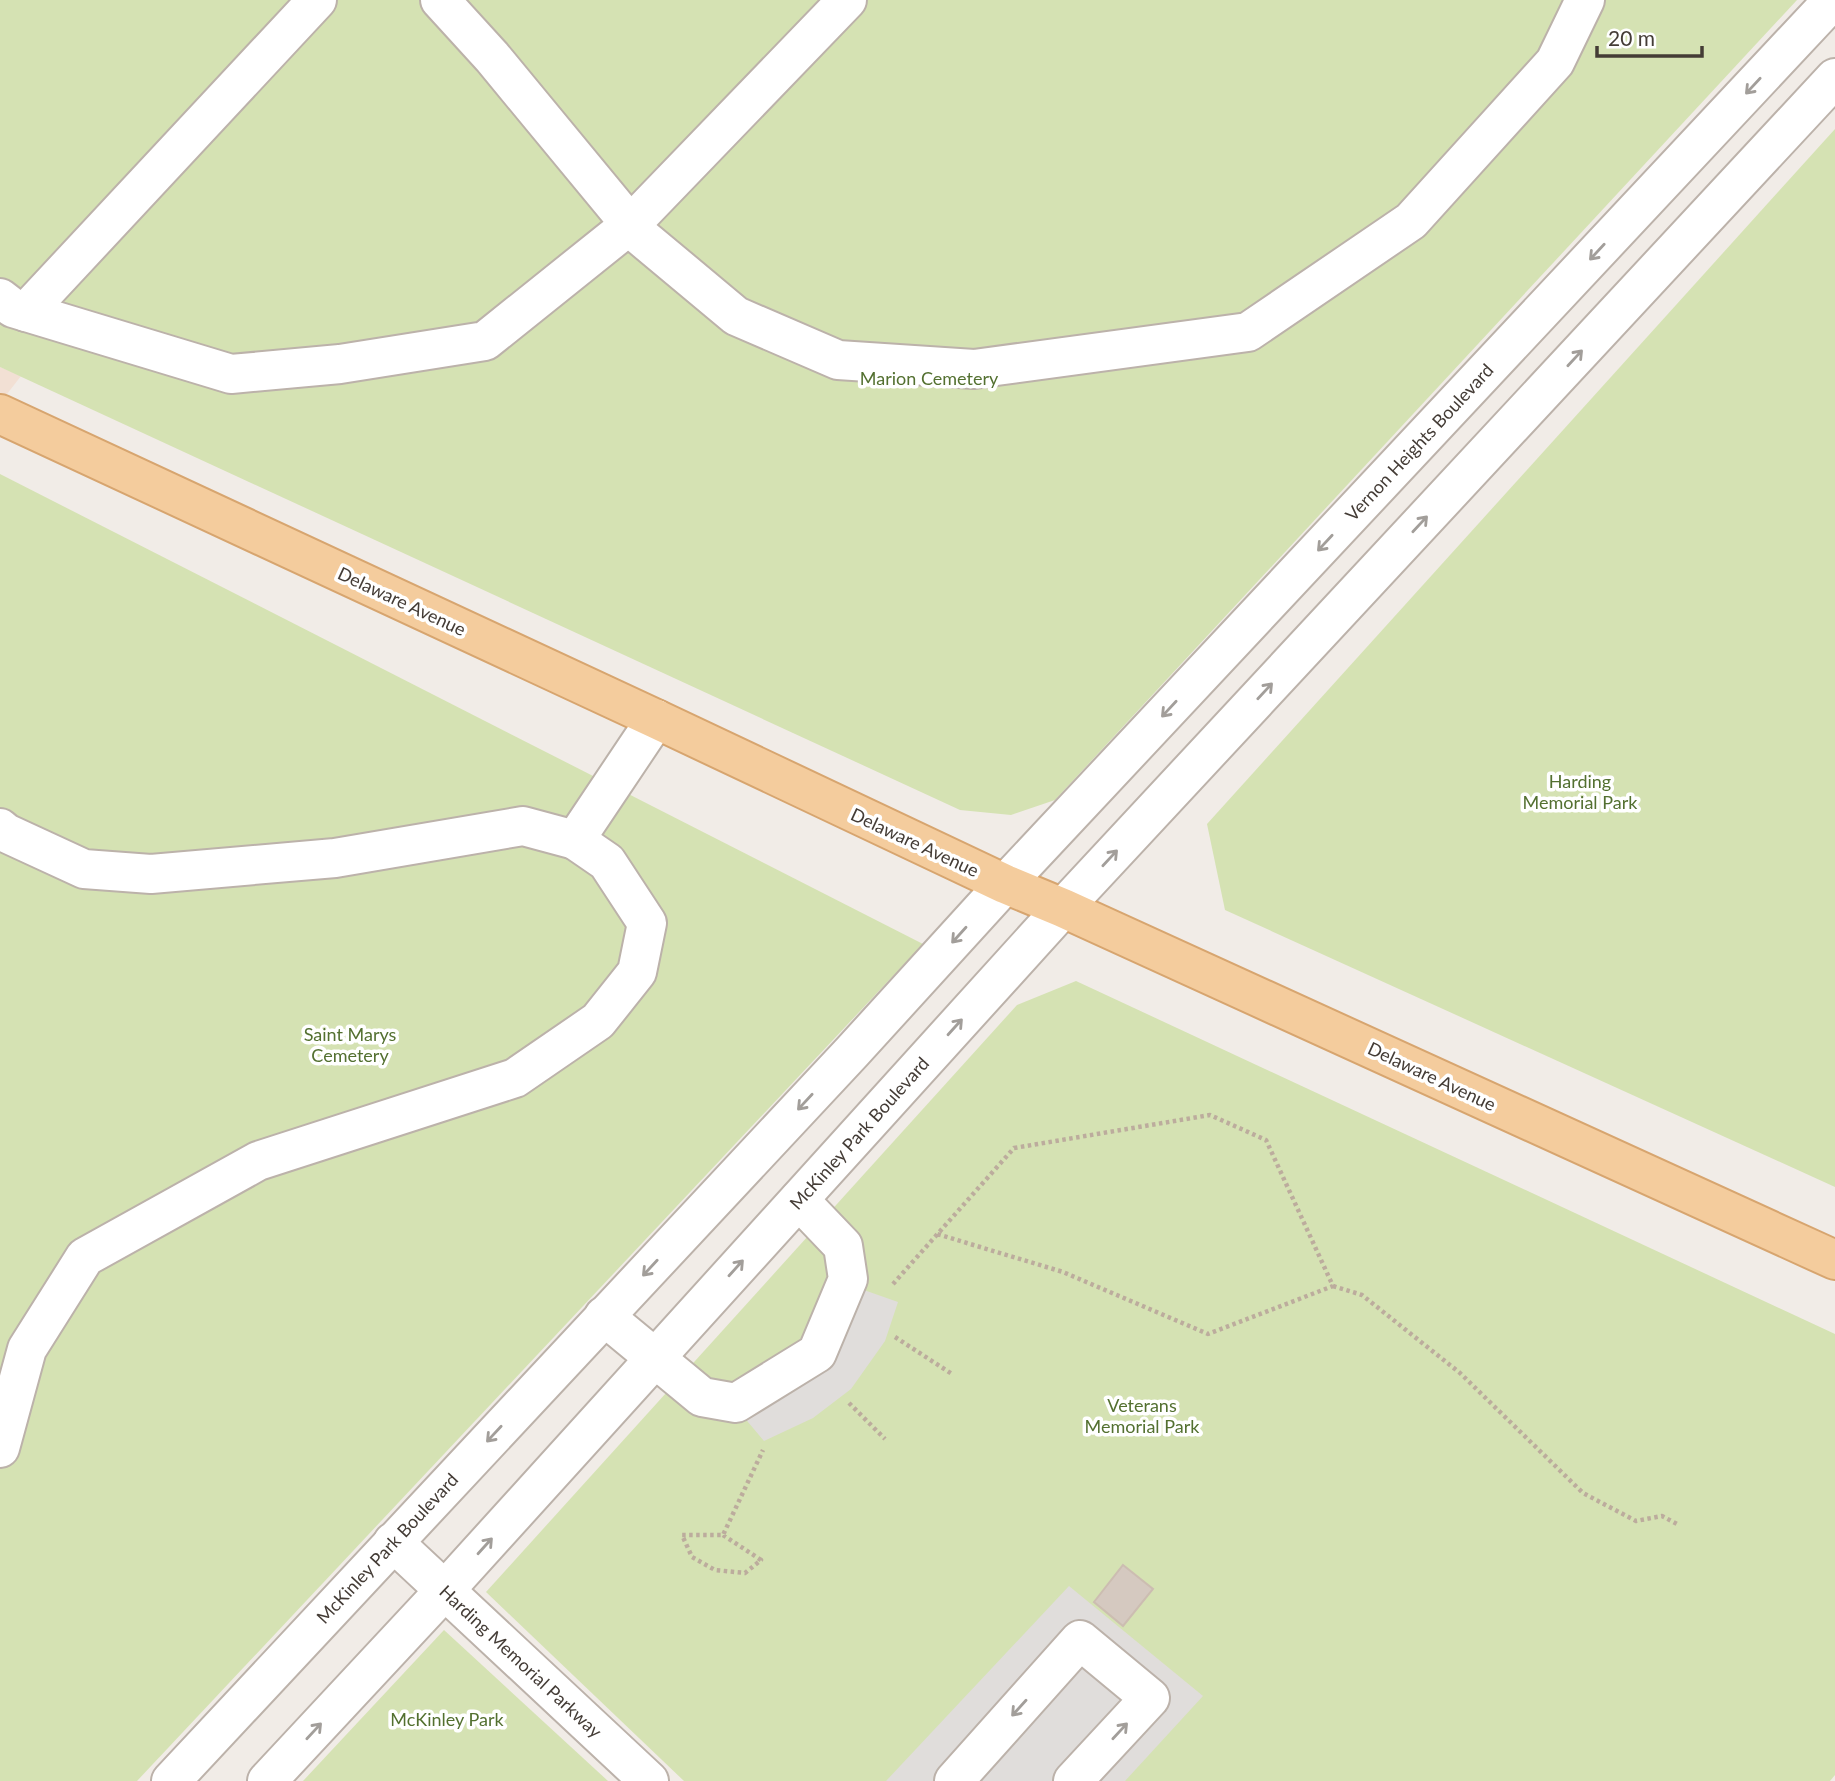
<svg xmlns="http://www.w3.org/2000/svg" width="1835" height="1781" font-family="Lato,sans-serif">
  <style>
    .commercial { fill: #f2e0d4 }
    .green { fill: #d5e2b3 }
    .parking { fill: #e0dddb }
    .building { fill: #d5c9c0; stroke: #ccbdb1; stroke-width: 2 }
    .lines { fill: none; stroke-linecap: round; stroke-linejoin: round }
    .minor-casing { stroke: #bcb2aa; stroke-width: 42 }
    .major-casing { stroke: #d7a56f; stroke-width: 42 }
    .path { stroke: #bcac9d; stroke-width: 4.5; stroke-dasharray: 3.5 3.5; stroke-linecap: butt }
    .minor { stroke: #fff; stroke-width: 38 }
    .major { stroke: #f4cc9d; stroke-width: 38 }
    .oneway { stroke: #a29e9a }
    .labels { text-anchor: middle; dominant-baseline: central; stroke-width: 7; stroke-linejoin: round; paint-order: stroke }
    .park-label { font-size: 18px; fill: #537030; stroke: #fff }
    .street-label { font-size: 18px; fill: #443c36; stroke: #fff }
  </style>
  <rect width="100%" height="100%" fill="#f1ece7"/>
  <polygon class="commercial" points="0,367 21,376 0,403"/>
  <g class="green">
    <polygon points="0,0 1797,0 1055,800 1011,815 960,810 0,367"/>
    <polygon points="1835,129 1835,1187 1225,910 1207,824"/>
    <polygon points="0,474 923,944 137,1781 0,1781"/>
    <polygon points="1076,981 1835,1334 1835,1775 1830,1781 684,1781 486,1592 1017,1005"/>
    <polygon points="444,1630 608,1781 303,1781"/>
  </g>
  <g class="parking">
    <polygon points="827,1277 898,1302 885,1341 851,1389 813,1418 764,1441 721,1390 799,1344 819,1312"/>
    <polygon points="1069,1586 1203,1696 1125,1781 886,1781"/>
  </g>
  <polygon class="building" points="1123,1565 1153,1589 1123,1626 1094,1602"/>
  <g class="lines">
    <g class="minor-casing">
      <g id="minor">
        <polyline points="440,0 492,57 639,235 736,316 838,360 974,369 1248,332 1411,221 1555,62 1585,0"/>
        <polyline points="0,298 13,308 231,374 340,364 485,341 631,224 847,0"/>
        <polyline points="26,312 317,0"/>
        <polyline points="0,828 6,833 84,869 151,874 335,858 523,826 575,840 656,719"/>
        <polyline points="604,1316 702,1397 736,1403 817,1353 848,1279 843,1246 799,1200"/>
        <polyline points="0,1448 27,1349 85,1257 258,1161 515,1078 598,1021 637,972 647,923 607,862 575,840"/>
        <polyline points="393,1542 649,1781"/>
        <polyline points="171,1781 852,1052 1005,884 1833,0"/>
        <polyline points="267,1781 445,1590 1063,908 1835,78"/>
        <polyline points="954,1781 1080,1640 1150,1698 1073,1781"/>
      </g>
    </g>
    <g class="major-casing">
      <polyline id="major" points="0,414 656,719 1005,884 1063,908 1835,1260"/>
    </g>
    <g class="path">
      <polyline points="893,1284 1014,1148 1210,1115 1266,1140 1333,1286 1208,1334 1063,1272 937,1234"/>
      <polyline points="1333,1286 1362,1295 1460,1373 1583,1493 1636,1521 1662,1516 1677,1524"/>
      <polyline points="895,1337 952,1374"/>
      <polyline points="849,1403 885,1439"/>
      <polyline points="723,1535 761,1560 745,1573 715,1570 692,1557 682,1535 723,1535 763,1450"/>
    </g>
    <use href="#minor" class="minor"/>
    <use href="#major" class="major"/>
  </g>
  <defs><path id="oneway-shaft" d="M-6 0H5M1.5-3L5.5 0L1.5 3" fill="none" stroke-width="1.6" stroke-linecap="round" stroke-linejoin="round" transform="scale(1.75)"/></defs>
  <g class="oneway">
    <use href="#oneway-shaft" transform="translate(1753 86) rotate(133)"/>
    <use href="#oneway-shaft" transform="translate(1597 252) rotate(133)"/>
    <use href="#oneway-shaft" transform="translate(1575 358) rotate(-47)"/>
    <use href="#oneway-shaft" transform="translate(1420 524) rotate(-47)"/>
    <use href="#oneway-shaft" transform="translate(1325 543) rotate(133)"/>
    <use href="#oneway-shaft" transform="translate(1265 691) rotate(-47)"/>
    <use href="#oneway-shaft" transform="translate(1169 709) rotate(133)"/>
    <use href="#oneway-shaft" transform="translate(1110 858) rotate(-47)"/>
    <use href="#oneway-shaft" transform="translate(959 935) rotate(132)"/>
    <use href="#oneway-shaft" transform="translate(955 1027) rotate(-48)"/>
    <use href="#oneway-shaft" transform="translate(805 1102) rotate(133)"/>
    <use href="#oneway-shaft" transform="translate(650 1268) rotate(133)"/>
    <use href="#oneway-shaft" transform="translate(736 1268) rotate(-48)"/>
    <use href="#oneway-shaft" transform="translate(494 1434) rotate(133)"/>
    <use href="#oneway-shaft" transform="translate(485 1546) rotate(-48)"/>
    <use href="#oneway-shaft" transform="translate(1019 1708) rotate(132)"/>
    <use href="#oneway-shaft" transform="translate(314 1731) rotate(-47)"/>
    <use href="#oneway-shaft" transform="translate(1120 1731) rotate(-47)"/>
  </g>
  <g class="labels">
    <g class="park-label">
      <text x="929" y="378">Marion Cemetery</text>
      <text x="1580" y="781">Harding<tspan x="1580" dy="21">Memorial Park</tspan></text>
      <text x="350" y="1034">Saint Marys<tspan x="350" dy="21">Cemetery</tspan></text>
      <text x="1142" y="1405">Veterans<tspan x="1142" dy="21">Memorial Park</tspan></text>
      <text x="447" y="1719">McKinley Park</text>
    </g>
    <g class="street-label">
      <text transform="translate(1419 442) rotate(-47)">Vernon Heights Boulevard</text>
      <text transform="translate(402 601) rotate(25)">Delaware Avenue</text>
      <text transform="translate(915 842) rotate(25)">Delaware Avenue</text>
      <text transform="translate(1432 1076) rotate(25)">Delaware Avenue</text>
      <text transform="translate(859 1133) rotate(-48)">McKinley Park Boulevard</text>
      <text transform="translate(387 1548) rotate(-47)">McKinley Park Boulevard</text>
      <text transform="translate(521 1661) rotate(43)">Harding Memorial Parkway</text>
    </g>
  </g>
  <path d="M1597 46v10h105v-10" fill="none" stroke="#443c36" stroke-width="3.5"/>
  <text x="1608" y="46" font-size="21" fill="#443c36" stroke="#ffffff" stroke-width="5" paint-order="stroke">20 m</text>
</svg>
